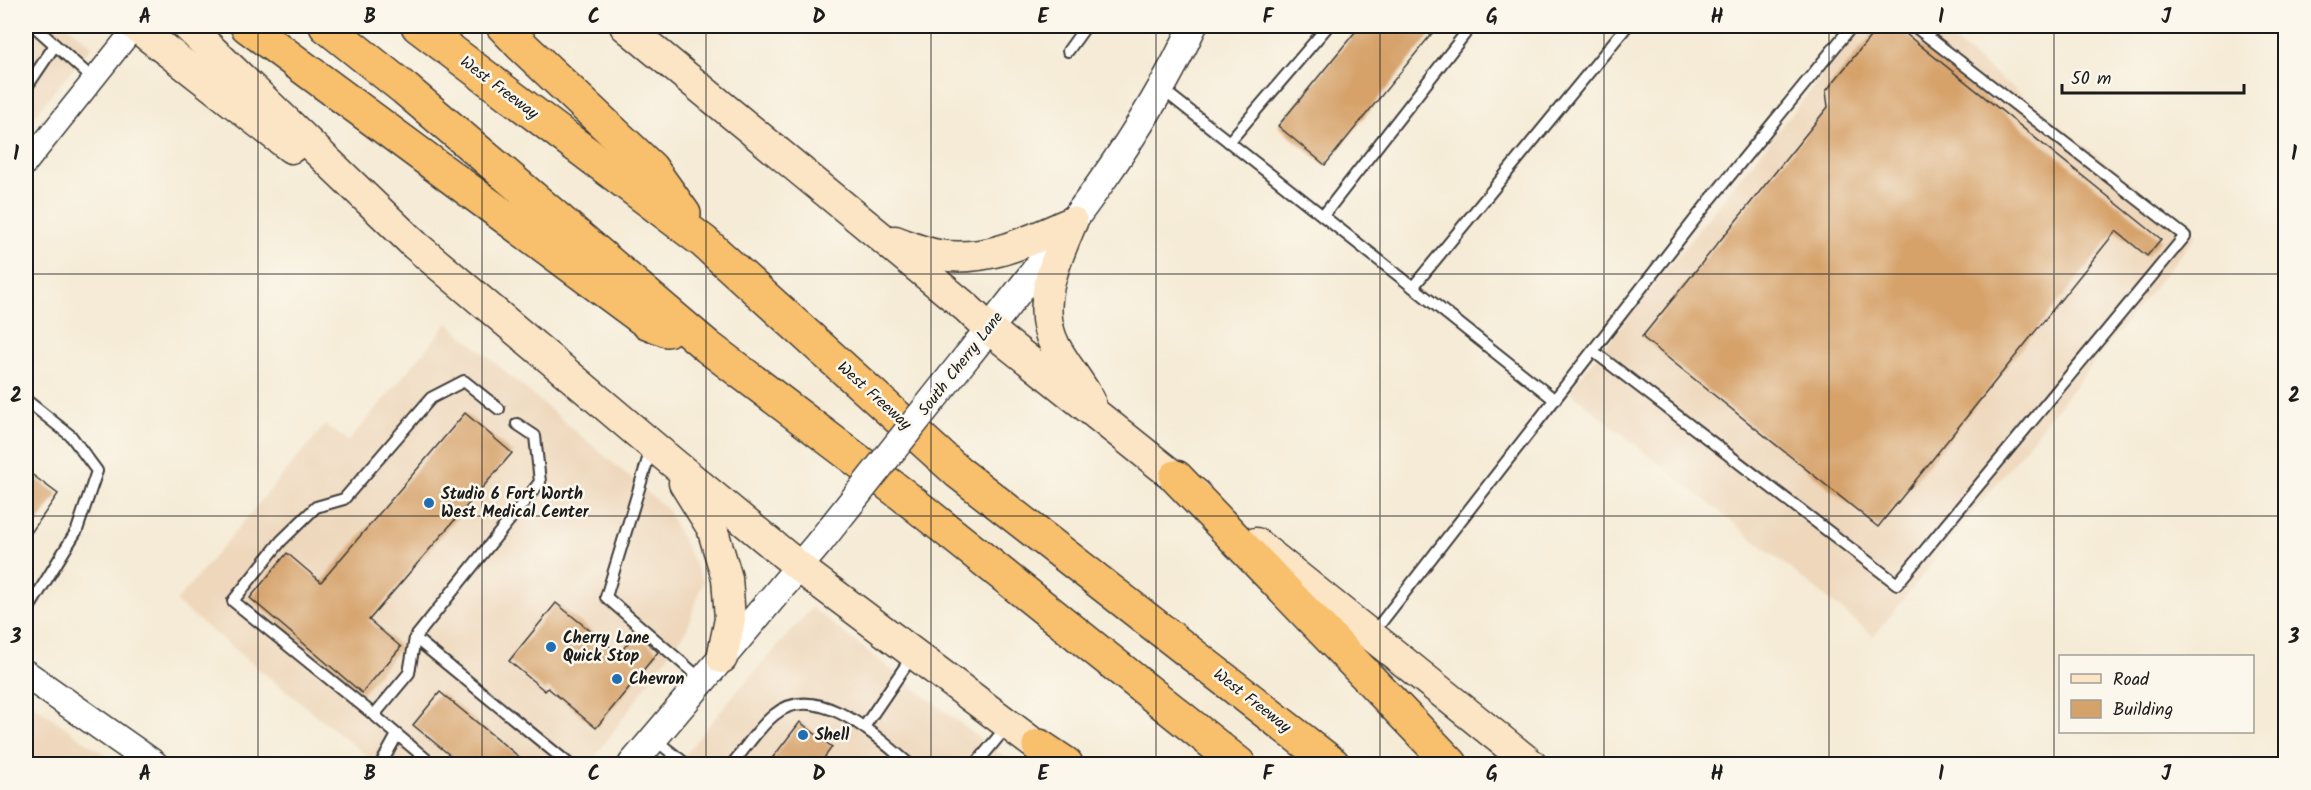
<svg xmlns="http://www.w3.org/2000/svg" width="2311" height="790" font-family="Kalam,sans-serif">
  <style>
    .built { fill: #eed7bb }
    .building { fill: #d6a26b }
    .lines { fill: none; stroke-linecap: round; stroke-linejoin: round }
    .service-casing { stroke: #3d3b38; stroke-width: 14 }
    .minor-casing { stroke: #3d3b38; stroke-width: 24 }
    .tertiary-casing { stroke: #3d3b38; stroke-width: 30 }
    .secondary-casing { stroke: #3d3b38; stroke-width: 33 }
    .motorway-casing { stroke: #3d3b38; stroke-width: 36 }
    .service { stroke: #fff; stroke-width: 10 }
    .minor { stroke: #fff; stroke-width: 21 }
    .tertiary { stroke: #fff; stroke-width: 27 }
    .secondary { stroke: #fce5c4; stroke-width: 30 }
    .motorway { stroke: #f8bf6c; stroke-width: 33 }
    .tertiary-bridge-casing { stroke: #3d3b38; stroke-width: 30; stroke-linecap: butt }
    .tertiary-bridge { stroke: #fff; stroke-width: 27 }
    .grid { fill: none; stroke: #1c1c1c; stroke-width: 1.5; stroke-opacity: 0.55 }
    .poi-dot { fill: #1f6fb2; stroke: #fbf7ec; stroke-width: 2 }
    .labels { text-anchor: middle; dominant-baseline: central; stroke-width: 5; stroke-linejoin: round; paint-order: stroke }
    .street-label { font-size: 16px; fill: #1c1c1c; stroke: #fbf7ec }
    .poi-label { font-size: 16px; font-weight: bold; fill: #1c1c1c; stroke: #fbf7ec; text-anchor: start }
    .neatline { fill: none; stroke: #1c1c1c; stroke-width: 2 }
    .grid-label { font-size: 20px; text-anchor: middle; font-weight: bold; fill: #1c1c1c }
  </style>
  <rect width="100%" height="100%" fill="#fbf7ec"/>
  <filter id="ink" filterUnits="userSpaceOnUse"><feTurbulence type="fractalNoise" baseFrequency=".0167" numOctaves="2"/><feDisplacementMap in="SourceGraphic" scale="12" xChannelSelector="R" yChannelSelector="G"/><feConvolveMatrix kernelMatrix="1 2 1 2 8 2 1 2 1" color-interpolation-filters="sRGB"/></filter>
  <filter id="wash" filterUnits="userSpaceOnUse"><feTurbulence type="fractalNoise" baseFrequency=".008" numOctaves="4" result="noise"/><feDisplacementMap in="SourceGraphic" scale="24" xChannelSelector="R" yChannelSelector="G"/><feGaussianBlur stdDeviation="1.35" result="paint"/><feColorMatrix in="noise" values="0 0 0 0 0 0 0 0 0 0 0 0 0 0 0 0 0 1.4 0 .05"/><feComposite in="paint" operator="in"/></filter>
  <g filter="url(#wash)">
    <rect width="100%" height="100%" fill="#f5ebd6"/>
    <g class="built">
      <polygon points="26,26 68,26 92,46 26,126"/>
      <polygon points="1862,26 1935,26 2196,235 1874,636 1569,391"/>
      <polygon points="448,323 667,509 703,581 687,629 590,764 377,764 176,602 325,425 348,442"/>
      <polygon points="812,608 1013,764 677,764 738,690"/>
      <polygon points="26,700 118,764 26,764"/>
    </g>
    <g id="blocks">
      <g class="building">
        <polygon points="1360,26 1438,26 1325,165 1278,126"/>
        <polygon points="1879,26 1896,26 2161,239 2147,256 2116,231 1878,527 1642,337 1828,107 1826,91"/>
        <polygon points="465,413 512,453 369,620 401,647 362,693 250,598 287,553 321,582"/>
        <polygon points="26,470 58,494 26,540"/>
        <polygon points="556,603 619,654 636,633 658,652 596,728 548,688 545,691 509,661"/>
        <polygon points="440,692 529,765 462,765 413,725"/>
        <polygon points="800,722 832,747 819,765 767,765"/>
      </g>
    </g>
  </g>
  <g filter="url(#ink)">
    <use href="#blocks" fill-opacity="0" stroke="#3d3b38" stroke-width="1.5"/>
    <g class="lines">
      <g class="service-casing">
        <g id="service">
          <polyline points="34,26 93,79"/>
          <polyline points="1068,51 1086,26"/>
          <polyline points="26,88 55,45"/>
          <polyline points="1162,89 1413,287 1627,26"/>
          <polyline points="1229,142 1328,26"/>
          <polyline points="1323,216 1471,26"/>
          <polyline points="1413,287 1555,400"/>
          <polyline points="1593,351 1897,584 2185,236 1914,26"/>
          <polyline points="26,400 71,436 97,471 77,530 26,613"/>
          <polyline points="651,449 606,597 702,680"/>
          <polyline points="1373,633 1710,200 1852,26"/>
          <polyline points="415,638 569,764"/>
          <polyline points="374,715 233,601 281,541 316,507 344,499 431,398 464,381 499,409"/>
          <polyline points="864,727 913,655"/>
          <polyline points="654,739 686,764"/>
          <polyline points="381,764 397,735"/>
          <polyline points="432,764 374,715 409,673 415,638 540,482 535,436 517,424"/>
          <path d="M732,764C745,749 758,728 774,715C817,679 878,738 909,764"/>
          <polyline points="976,764 1008,725"/>
        </g>
      </g>
      <g class="minor-casing">
        <polyline id="minor" points="26,164 136,26"/>
      </g>
      <g class="tertiary-casing">
        <g id="tertiary">
          <path d="M965,359C1047,256 1139,145 1193,26"/>
          <polyline points="26,674 154,764"/>
          <polyline points="632,764 819,543"/>
        </g>
      </g>
      <g class="secondary-casing">
        <g id="secondary">
          <polyline points="135,26 291,148"/>
          <polyline points="187,26 415,245 672,462 813,578 1057,761"/>
          <polyline points="625,26 967,308 989,329 1196,494"/>
          <path d="M1072,222C1056,260 1034,305 1055,346C1065,365 1080,382 1090,401"/>
          <path d="M895,241C909,246 924,253 939,255C987,263 1030,240 1072,222"/>
          <polyline points="684,483 712,528 727,578 730,619 722,658"/>
          <polyline points="1256,543 1531,764"/>
        </g>
      </g>
      <g class="motorway-casing">
        <g id="motorway">
          <polyline points="247,26 647,322 667,330"/>
          <polyline points="326,26 405,89 708,347 903,495 1239,764"/>
          <polyline points="418,26 704,242 958,472 1333,764"/>
          <polyline points="503,26 520,44 651,168 684,214"/>
          <polyline points="1176,477 1451,764"/>
          <polyline points="1039,746 1066,764"/>
        </g>
      </g>
      <use href="#service" class="service"/>
      <use href="#minor" class="minor"/>
      <use href="#tertiary" class="tertiary"/>
      <use href="#secondary" class="secondary"/>
      <use href="#motorway" class="motorway"/>
      <g class="tertiary-bridge-casing">
        <polyline id="tertiary-bridge" points="819,543 965,359"/>
      </g>
      <use href="#tertiary-bridge" class="tertiary-bridge"/>
    </g>
  </g>
  <path class="grid" d="M258,26V764M482,26V764M706,26V764M931,26V764M1156,26V764M1380,26V764M1604,26V764M1829,26V764M2054,26V764M26,274H2286M26,516H2286"/>
  <g class="poi-dot">
    <circle cx="429" cy="503" r="6"/>
    <circle cx="551" cy="647" r="6"/>
    <circle cx="617" cy="679" r="6"/>
    <circle cx="803" cy="735" r="6"/>
  </g>
  <g class="labels">
    <g class="street-label">
      <text transform="translate(499 88) rotate(37)">West Freeway</text>
      <text transform="translate(961 364) rotate(-52)">South Cherry Lane</text>
      <text transform="translate(874 396) rotate(42)">West Freeway</text>
      <text transform="translate(1252 701) rotate(38)">West Freeway</text>
    </g>
    <g class="poi-label">
      <text x="441" y="494">Studio 6 Fort Worth<tspan x="441" dy="18">West Medical Center</tspan></text>
      <text x="563" y="638">Cherry Lane<tspan x="563" dy="18">Quick Stop</tspan></text>
      <text x="629" y="679">Chevron</text>
      <text x="815" y="735">Shell</text>
    </g>
  </g>
  <rect width="2311" height="790" fill="none" stroke="#fbf7ec" stroke-width="66"/>
  <rect x="2059" y="655" width="195" height="78" fill="#fbf7ec" stroke="#a29f99" stroke-width="1.5"/>
  <rect x="2071" y="674" width="30" height="9" fill="#fce5c4" stroke="#a29f99" stroke-width="1.5"/>
  <text x="2113" y="685" font-size="18" fill="#1c1c1c">Road</text>
  <rect x="2071" y="700" width="30" height="18" fill="#d6a26b" stroke="#a29f99" stroke-width="1.5"/>
  <text x="2113" y="715" font-size="18" fill="#1c1c1c">Building</text>
  <path d="M2062 84v9h182v-9" fill="none" stroke="#1c1c1c" stroke-width="3"/>
  <text x="2071" y="84" font-size="18" fill="#1c1c1c" stroke="#fbf7ec" stroke-width="4.5" paint-order="stroke">50 m</text>
  <rect x="33" y="33" width="2245" height="724" class="neatline"/>
  <g class="grid-label">
    <text x="145" y="23">A</text>
    <text x="370" y="23">B</text>
    <text x="594" y="23">C</text>
    <text x="819" y="23">D</text>
    <text x="1043" y="23">E</text>
    <text x="1268" y="23">F</text>
    <text x="1492" y="23">G</text>
    <text x="1717" y="23">H</text>
    <text x="1941" y="23">I</text>
    <text x="2166" y="23">J</text>
    <text x="16" y="160">1</text>
    <text x="2294" y="160">1</text>
    <text x="16" y="402">2</text>
    <text x="2294" y="402">2</text>
    <text x="16" y="643">3</text>
    <text x="2294" y="643">3</text>
    <text x="145" y="780">A</text>
    <text x="370" y="780">B</text>
    <text x="594" y="780">C</text>
    <text x="819" y="780">D</text>
    <text x="1043" y="780">E</text>
    <text x="1268" y="780">F</text>
    <text x="1492" y="780">G</text>
    <text x="1717" y="780">H</text>
    <text x="1941" y="780">I</text>
    <text x="2166" y="780">J</text>
  </g>
</svg>
